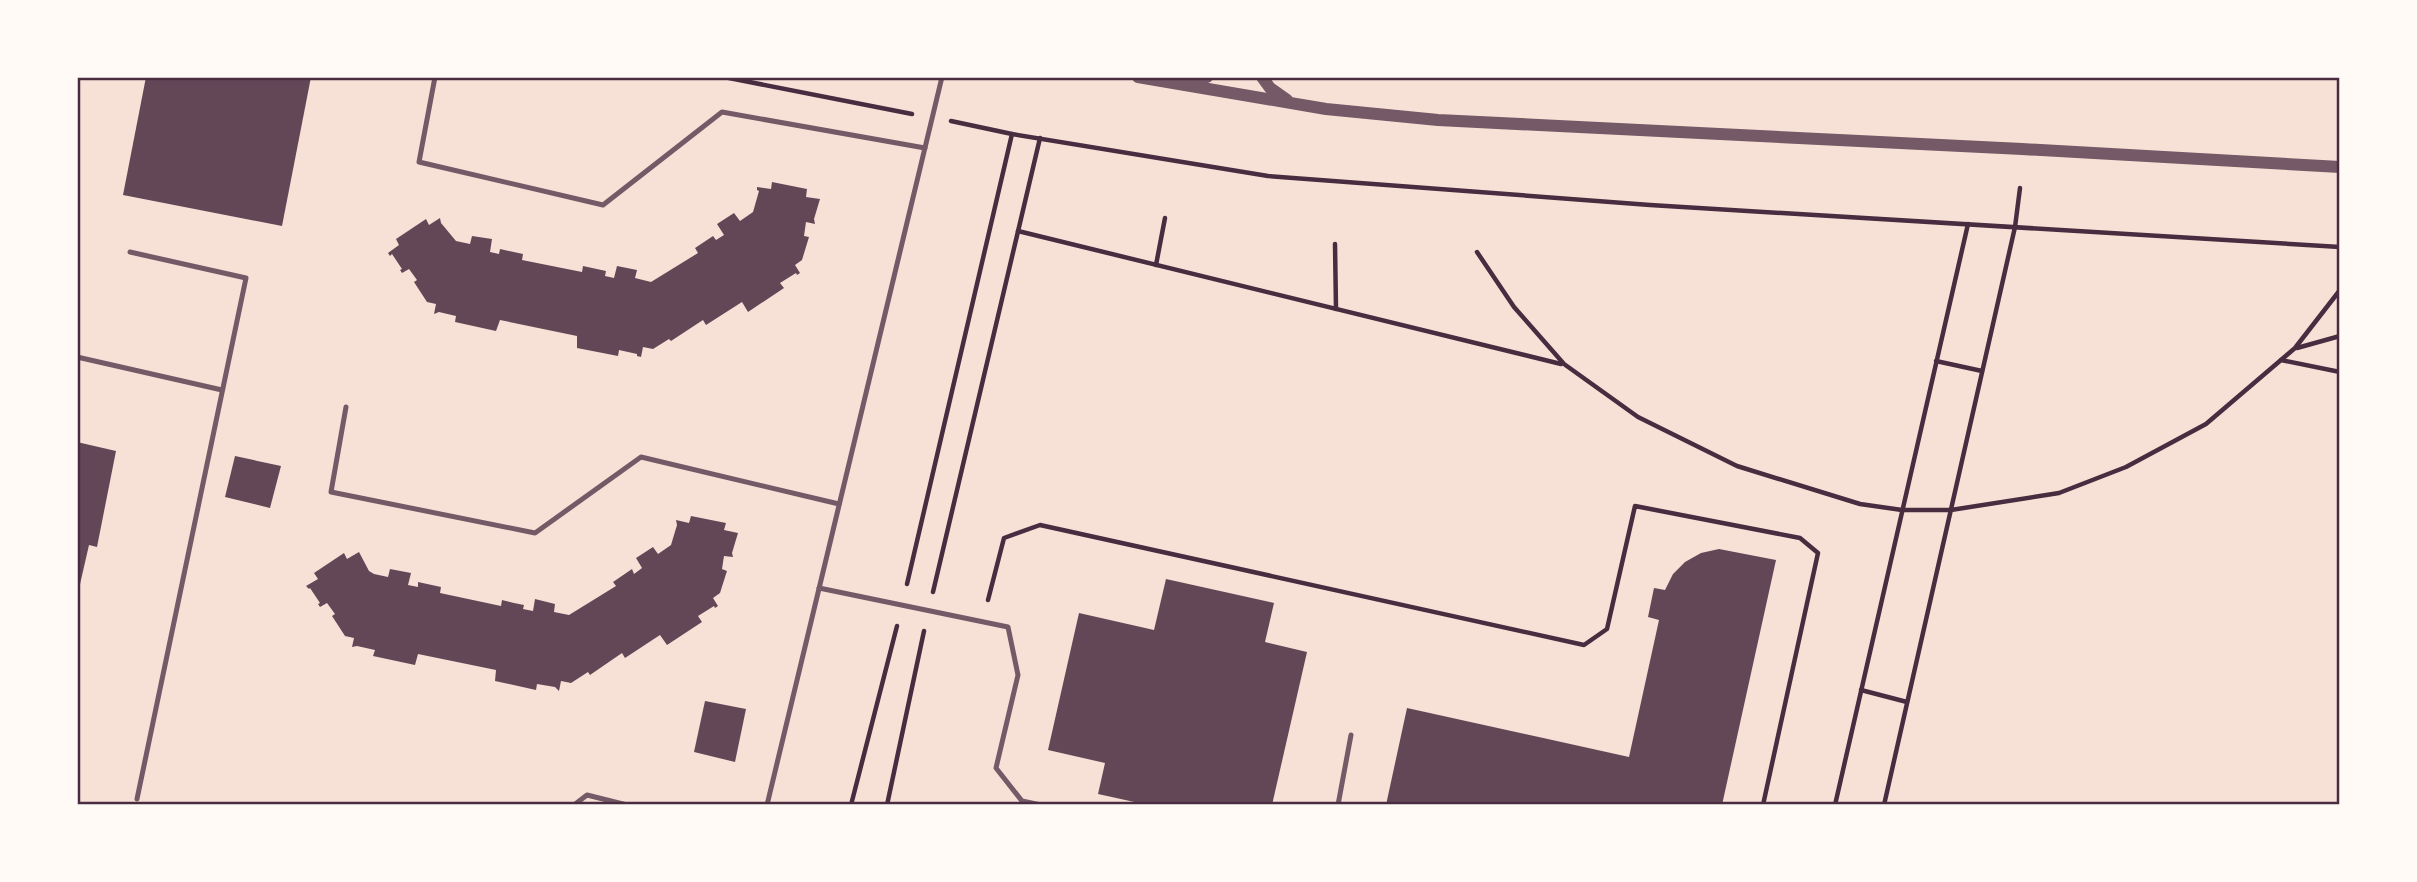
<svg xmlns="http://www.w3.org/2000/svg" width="2417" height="882" font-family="'Source Sans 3',sans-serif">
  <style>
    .building { fill: #644757 }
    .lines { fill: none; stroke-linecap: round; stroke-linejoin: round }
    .path { stroke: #4a2c40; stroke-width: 4.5 }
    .service { stroke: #755966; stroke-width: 5 }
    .tertiary { stroke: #755966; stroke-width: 12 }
    .neatline { fill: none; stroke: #4a2c40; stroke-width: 2.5 }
  </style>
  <rect width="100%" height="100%" fill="#f7e1d7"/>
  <g class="building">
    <polygon points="146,77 311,77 282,226 123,195"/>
    <polygon points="772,182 807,189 806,197 820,199 814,219 815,224 806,222 804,236 809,237 802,260 795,265 800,273 797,275 796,273 780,283 784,288 748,312 742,302 706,325 703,320 671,341 669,339 653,349 643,347 641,357 637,356 637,354 619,350 618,356 577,348 577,336 500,320 496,331 455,322 456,316 439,312 434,314 436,304 427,302 414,282 417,280 409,269 402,273 400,270 402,269 392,254 390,256 388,253 399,245 396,239 426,219 429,225 440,218 441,223 456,241 470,244 472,236 492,239 490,252 499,254 500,249 523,254 522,260 582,272 583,266 606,271 605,276 614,278 617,266 637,270 635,278 651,282 698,253 695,248 713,236 716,240 724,235 717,224 734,213 740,221 753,212 759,191 757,190 757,187 771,189"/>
    <polygon points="77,442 116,451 97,547 89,545 78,593"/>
    <polygon points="235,456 281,466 270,508 225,497"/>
    <polygon points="691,516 726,523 724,530 738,533 732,553 733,557 724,556 722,569 727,571 726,574 720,593 713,598 718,606 715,608 714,606 698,616 702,622 667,645 660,635 625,658 622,653 590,675 588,672 571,683 561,681 559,691 555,687 537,684 536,690 495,681 496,670 418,654 415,665 373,656 375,650 357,646 352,647 354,638 345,636 332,616 335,614 327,603 320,607 318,604 320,603 310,588 309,589 306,586 318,579 314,573 344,553 347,559 359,552 369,571 374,574 388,577 390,569 411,573 408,585 418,587 418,582 441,587 440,593 501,606 502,600 514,603 524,605 523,609 533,611 535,599 555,604 554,612 569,615 616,586 613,582 632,569 634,574 642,568 636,558 653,547 658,554 671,545 677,525 676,520 689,523"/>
    <polygon points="1719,549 1776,560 1722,805 1386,805 1407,708 1629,757 1659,620 1648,617 1654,588 1665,590 1673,574 1685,562 1701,553"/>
    <polygon points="1166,579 1274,603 1265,642 1307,652 1272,805 1148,805 1098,794 1105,763 1048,750 1079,613 1154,630"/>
    <polygon points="705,701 746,709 735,762 694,752"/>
  </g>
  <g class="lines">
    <g class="path">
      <polyline points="724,77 912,114"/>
      <polyline points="951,121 1012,134 1268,176 1650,205 2340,247"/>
      <polyline points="1018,231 1561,364"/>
      <polyline points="1335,244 1336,309"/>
      <polyline points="1477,252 1514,307 1564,364 1638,417 1737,466 1860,504 1902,510 1951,510 2059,493 2126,467 2206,424 2295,348 2340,290"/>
      <polyline points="1156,265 1165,218"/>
      <polyline points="2297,348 2340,336"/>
      <polyline points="2281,360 2340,372"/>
      <polyline points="1936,361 1982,371"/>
      <polyline points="907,584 1012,134"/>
      <polyline points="933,592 1040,138"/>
      <polyline points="988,600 1004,538 1040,525 1584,645 1607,629 1635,506 1800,538 1818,553 1763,805"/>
      <polyline points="1861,690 1907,702"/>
      <polyline points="851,805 897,626"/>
      <polyline points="887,805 924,631"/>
      <polyline points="1835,805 1968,224"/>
      <polyline points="1884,805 2015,227 2020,188"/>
    </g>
    <g class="service">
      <polyline points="435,77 419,162 603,205 722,112 925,148"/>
      <polyline points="130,252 246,278 137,799"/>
      <polyline points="77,357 222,390"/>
      <polyline points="346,407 331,492 535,533 641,457 839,504"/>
      <polyline points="819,588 1008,627 1018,675 996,768 1022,801 1041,805"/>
      <polyline points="574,805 587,795 627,805"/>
      <polyline points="767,805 942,77"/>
      <polyline points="1338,805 1351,735"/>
    </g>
    <g class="tertiary">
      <polyline points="1138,77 1326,109 1438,120 2022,149 2340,167"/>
      <polyline points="1262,77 1270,88 1287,100"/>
      <polyline points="1186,85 1207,77"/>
    </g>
  </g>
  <rect width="2417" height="882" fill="none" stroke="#fffaf5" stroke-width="158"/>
  <rect x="79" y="79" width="2259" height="724" class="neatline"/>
</svg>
